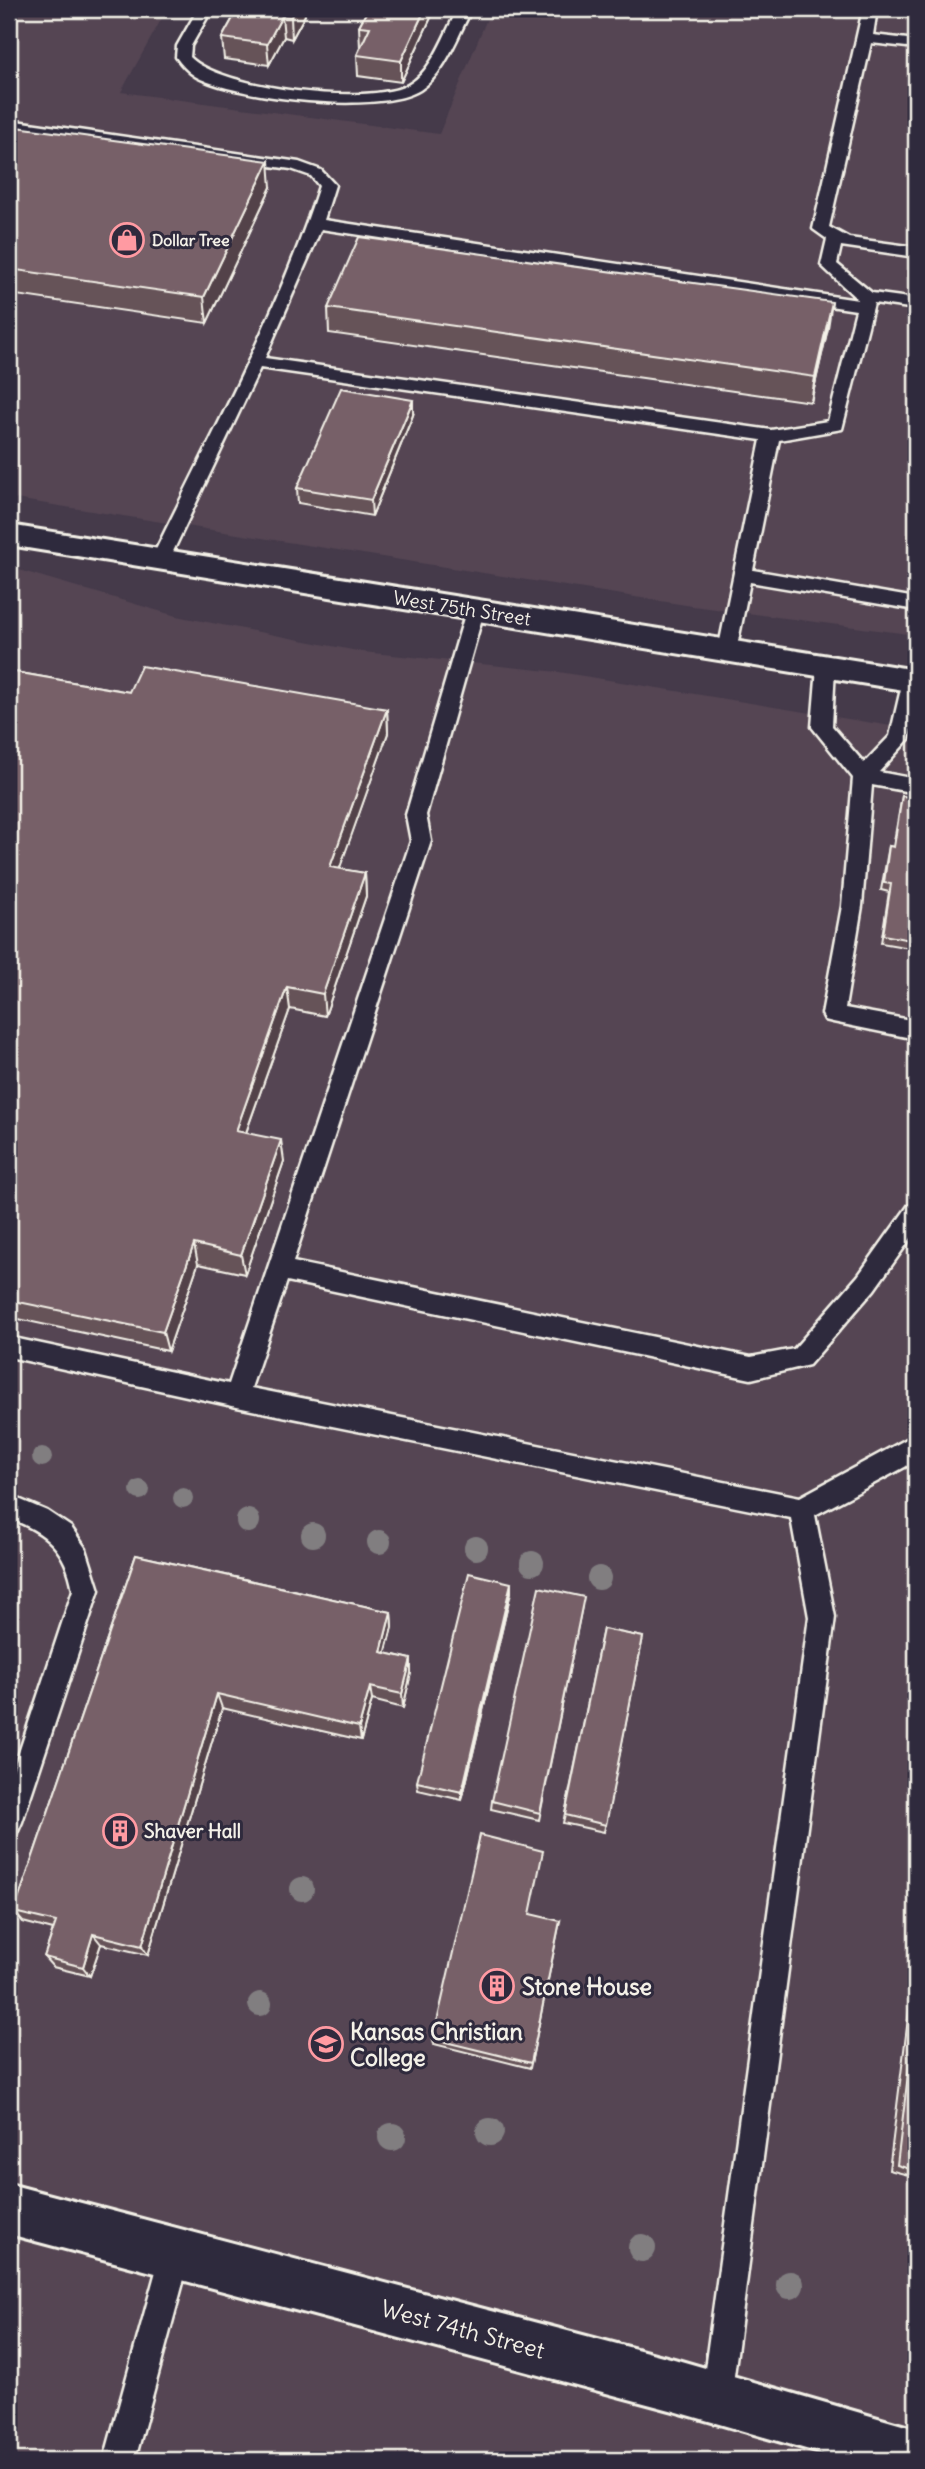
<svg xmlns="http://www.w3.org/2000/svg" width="925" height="2469" font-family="Delius,sans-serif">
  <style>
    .built { fill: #544553 }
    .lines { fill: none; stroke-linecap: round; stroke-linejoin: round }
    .service-casing { stroke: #f4f1e8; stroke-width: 5 }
    .minor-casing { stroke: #f4f1e8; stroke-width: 6 }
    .secondary-casing { stroke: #f4f1e8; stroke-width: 6 }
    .service { fill: #2f2a3d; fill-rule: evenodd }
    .minor { fill: #2f2a3d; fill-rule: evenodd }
    .secondary { fill: #2f2a3d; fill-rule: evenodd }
    .tree { fill: #817e80 }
    .wall { fill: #665359; stroke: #f4f1e8; stroke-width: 2 }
    .shaded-wall { fill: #534348; stroke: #f4f1e8; stroke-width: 2 }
    .building { fill: #776067; stroke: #f4f1e8; stroke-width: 2 }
    .labels { text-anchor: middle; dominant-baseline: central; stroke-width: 6; stroke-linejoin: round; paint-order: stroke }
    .far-poi-label { font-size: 16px; font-weight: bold; fill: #f4f1e8; stroke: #2f2a3d; text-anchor: start }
    .street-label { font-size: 19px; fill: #f4f1e8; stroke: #2f2a3d }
    .poi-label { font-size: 19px; font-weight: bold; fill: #f4f1e8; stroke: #2f2a3d; text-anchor: start }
    .near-poi-label { font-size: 23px; font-weight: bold; fill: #f4f1e8; stroke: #2f2a3d; text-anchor: start }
    .near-street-label { font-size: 23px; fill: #f4f1e8; stroke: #2f2a3d }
  </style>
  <rect width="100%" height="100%" fill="#453a4a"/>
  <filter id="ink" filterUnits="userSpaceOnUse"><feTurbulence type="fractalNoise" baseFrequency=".0143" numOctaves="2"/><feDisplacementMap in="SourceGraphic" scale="14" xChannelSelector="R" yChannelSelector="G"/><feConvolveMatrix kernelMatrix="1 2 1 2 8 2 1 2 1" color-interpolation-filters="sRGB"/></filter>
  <g filter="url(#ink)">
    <g class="built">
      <polygon points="9,9 167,9 121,92 439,134 491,9 916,9 916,635 692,606 9,498"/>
      <polygon points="9,567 176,616 363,652 559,672 916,730 916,2460 9,2460"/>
    </g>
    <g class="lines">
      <g class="service-casing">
        <g id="service">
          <path d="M198,9H212L191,46L190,57C221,89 369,106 408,85C433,71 445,32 458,9H472C458,34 446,73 420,90C380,115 236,99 195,76C187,71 181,64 176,57L177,46Z"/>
          <path d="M863,9H877L873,35L916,40V48L871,43L829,227L849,238L916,247V257L841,246L837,264L872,293L916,299V309L874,303L842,429L779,440L753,570L916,598V610L750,582L736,651L734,656H720L718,651L761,440L260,368L169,560L166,564H154L151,560C210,438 278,314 319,186L311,176L291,169L9,129V120L299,162L321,170L335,185L324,220L858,300L821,265L827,239L813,229ZM321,229L856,310L828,421L771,430L265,358Z"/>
          <polygon points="475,605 482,606 484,611 426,815 431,841 293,1262 751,1357 794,1349 858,1276 908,1206 916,1203 916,1231 874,1290 809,1365 751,1379 287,1281 251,1388 800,1497 916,1434 916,1461 815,1515 835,1617 731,2398 727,2409 716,2413 705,2409 701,2398 809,1617 791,1518 237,1407 9,1357 9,1337 229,1384 411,841 406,815 466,611 468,606"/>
          <polygon points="826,660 833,662 835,667 832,726 864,763 890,736 904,676 916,676 916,702 909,739 879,772 916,779 916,793 872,785 862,906 845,1008 916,1021 916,1039 833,1022 825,1020 822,1014 842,906 853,778 812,727 817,667 819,662"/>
          <path d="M9,1495L47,1511L71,1527L86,1549L99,1590L22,1822L18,1831L9,1835V1783L73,1590C66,1549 47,1533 9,1518Z"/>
          <polygon points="176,2238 187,2242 191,2253 135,2460 104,2460 161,2253 165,2242"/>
        </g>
      </g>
      <g class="minor-casing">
        <polygon id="minor" points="9,2184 674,2359 916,2429 916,2460 844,2460 674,2411 9,2234"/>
      </g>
      <g class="secondary-casing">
        <polygon id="secondary" points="9,525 916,670 916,692 9,545"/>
      </g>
      <use href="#service" class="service"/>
      <use href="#minor" class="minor"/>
      <use href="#secondary" class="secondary"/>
    </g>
    <g class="tree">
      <circle cx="42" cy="1457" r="10"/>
      <circle cx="140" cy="1490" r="10"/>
      <circle cx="183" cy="1498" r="10"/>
      <circle cx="248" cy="1521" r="12"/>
      <circle cx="313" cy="1535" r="12"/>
      <circle cx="379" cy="1542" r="12"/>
      <circle cx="476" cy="1548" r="12"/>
      <circle cx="532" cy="1563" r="12"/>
      <circle cx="599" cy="1578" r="12"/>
      <circle cx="302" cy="1889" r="12"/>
      <circle cx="260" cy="2004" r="12"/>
      <circle cx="490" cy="2132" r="14"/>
      <circle cx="392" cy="2137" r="14"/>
      <circle cx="642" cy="2248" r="14"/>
      <circle cx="790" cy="2285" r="14"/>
    </g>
    <g class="wall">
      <polygon points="238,9 304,9 305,15 292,39 284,37 269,65 224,59 222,38"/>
      <polygon points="368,9 435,9 401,82 358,76 357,55 360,48 359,26"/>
      <polygon points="9,126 271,187 207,323 9,294"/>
      <polygon points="328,308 828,328 811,402 329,333"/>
      <polygon points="413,415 372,516 298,503 297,488"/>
      <polygon points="916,456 916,494 910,494"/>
      <polygon points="9,671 129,692 387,709 388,733 339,869 365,873 366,896 325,1016 290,1009 246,1133 284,1161 245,1274 198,1264 168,1351 9,1317"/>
      <polygon points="902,796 916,798 916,949 881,943 889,892 881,890 889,846 893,847"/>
      <polygon points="136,1555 391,1612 392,1627 385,1653 411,1659 411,1673 403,1708 372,1700 361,1740 222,1708 148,1955 101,1944 90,1976 53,1967 44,1957 53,1930 23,1922 14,1912"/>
      <polygon points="511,1592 462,1800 418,1790 417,1782"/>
      <polygon points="582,1606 539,1820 491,1809 492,1801"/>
      <polygon points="603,1629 643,1637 604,1832 563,1823"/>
      <polygon points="560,1921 530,2068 434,2044 433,2039"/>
      <polygon points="916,1955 916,2177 889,2170"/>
    </g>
    <g class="shaded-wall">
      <polygon points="293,9 304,9 305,15 292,39 291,17"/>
      <polygon points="425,9 435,9 401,82 401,61"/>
      <polygon points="282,16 284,37 269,65 267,44"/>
      <polygon points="269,161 271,187 207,323 204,297"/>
      <polygon points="832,302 828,328 811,402 815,377"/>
      <polygon points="413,400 413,415 372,516 371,500"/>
      <polygon points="387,709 388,733 332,890 330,867"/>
      <polygon points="365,873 366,896 325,1016 323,994"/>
      <polygon points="287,987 290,1009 239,1152 236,1131"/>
      <polygon points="281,1140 284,1161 245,1274 241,1255"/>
      <polygon points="194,1244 198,1264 168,1351 163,1332"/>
      <polygon points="511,1583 511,1592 462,1800 462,1792"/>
      <polygon points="391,1612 392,1627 382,1667 381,1652"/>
      <polygon points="411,1659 411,1673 403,1708 402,1694"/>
      <polygon points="370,1687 372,1700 361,1740 359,1727"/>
      <polygon points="217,1694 222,1708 148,1955 142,1946"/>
      <polygon points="93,1934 101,1944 90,1976 83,1967"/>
    </g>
    <g class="building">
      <polygon points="238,9 295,9 291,17 282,16 267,44 222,38"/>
      <polygon points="368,9 425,9 401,61 357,55 370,27 359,26"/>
      <polygon points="9,126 269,161 204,297 9,269"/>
      <polygon points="359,237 832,302 815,377 328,308"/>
      <polygon points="341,388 413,400 371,500 297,488"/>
      <polygon points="141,666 387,709 330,867 365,873 323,994 287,987 236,1131 281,1140 241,1255 194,1244 163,1332 9,1300 9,671 129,692"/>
      <polygon points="902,796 916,798 916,941 883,935 891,884 884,883 889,846 894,847"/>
      <polygon points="136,1555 391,1612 381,1652 411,1659 402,1694 370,1687 359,1727 217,1694 142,1946 93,1934 83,1967 44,1957 56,1922 14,1912"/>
      <polygon points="469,1573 511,1583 462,1792 417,1782"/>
      <polygon points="539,1587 584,1597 540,1813 492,1801"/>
      <polygon points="603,1629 643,1637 606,1825 565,1815"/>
      <polygon points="480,1835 543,1851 530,1914 560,1921 531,2063 433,2039"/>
      <polygon points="916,2009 916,2171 897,2165"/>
    </g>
  </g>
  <defs>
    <g id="shop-ring" transform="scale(1.75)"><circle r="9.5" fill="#2f2a3d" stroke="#ff9aa2" stroke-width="1.5"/><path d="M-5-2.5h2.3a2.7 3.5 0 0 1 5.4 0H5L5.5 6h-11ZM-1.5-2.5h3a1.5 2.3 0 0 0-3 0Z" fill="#ff9aa2"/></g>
    <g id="building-ring" transform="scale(1.75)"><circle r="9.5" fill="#2f2a3d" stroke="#ff9aa2" stroke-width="1.5"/><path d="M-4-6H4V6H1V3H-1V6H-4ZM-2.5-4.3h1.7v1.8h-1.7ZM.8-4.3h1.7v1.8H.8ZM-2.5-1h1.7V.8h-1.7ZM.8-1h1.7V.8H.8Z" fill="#ff9aa2"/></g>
    <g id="university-ring" transform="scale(1.75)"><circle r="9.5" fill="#2f2a3d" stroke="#ff9aa2" stroke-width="1.5"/><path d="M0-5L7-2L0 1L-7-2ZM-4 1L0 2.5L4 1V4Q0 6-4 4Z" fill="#ff9aa2"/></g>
  </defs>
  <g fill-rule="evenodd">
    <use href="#shop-ring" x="127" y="240"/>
    <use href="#building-ring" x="120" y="1831"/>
    <use href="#building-ring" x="497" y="1986"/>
    <use href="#university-ring" x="326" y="2044"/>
  </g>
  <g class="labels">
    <g class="far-poi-label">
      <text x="152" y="240">Dollar Tree</text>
    </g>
    <g class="street-label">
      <text transform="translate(462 608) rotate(9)">West 75th Street</text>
    </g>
    <g class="poi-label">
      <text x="144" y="1831">Shaver Hall</text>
    </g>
    <g class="near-poi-label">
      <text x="522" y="1986">Stone House</text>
      <text x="350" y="2031">Kansas Christian<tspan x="350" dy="26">College</tspan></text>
    </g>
    <g class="near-street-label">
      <text transform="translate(463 2329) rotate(15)">West 74th Street</text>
    </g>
  </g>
  <rect width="925" height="2469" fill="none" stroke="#2f2a3d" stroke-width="35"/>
  <rect x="18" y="18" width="890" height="2434" fill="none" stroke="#f4f1e8" stroke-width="2.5" filter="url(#ink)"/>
</svg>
